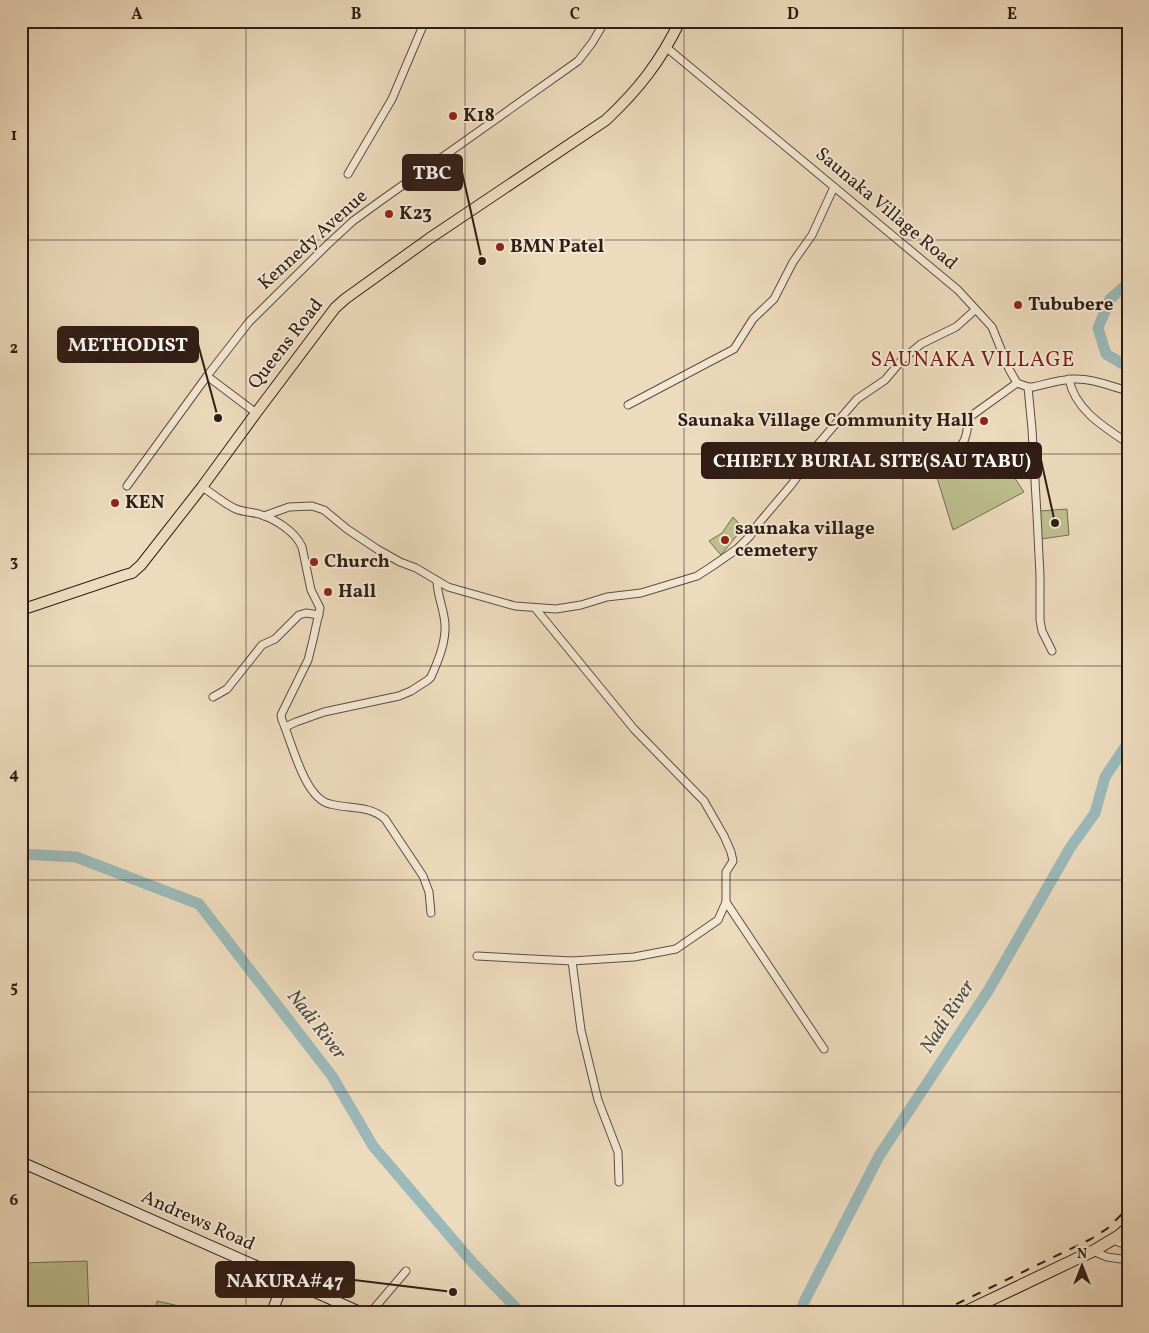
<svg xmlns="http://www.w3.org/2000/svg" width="1149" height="1333" font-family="Vollkorn,serif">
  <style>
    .green { fill: #bdbe8e; stroke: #766d52 }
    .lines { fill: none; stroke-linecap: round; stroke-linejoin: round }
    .river { stroke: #9bb9b9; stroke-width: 11 }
    .minor-casing { stroke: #5f4c3f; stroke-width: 9 }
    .secondary-casing { stroke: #301c15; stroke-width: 12 }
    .primary-casing { stroke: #301c15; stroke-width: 12 }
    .trunk-casing { stroke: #301c15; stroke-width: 13 }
    .minor { stroke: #f3e8d4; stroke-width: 7 }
    .secondary { stroke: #f3e8d4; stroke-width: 10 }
    .primary { stroke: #eddbbd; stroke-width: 10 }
    .trunk { stroke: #eddbbd; stroke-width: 11 }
    .rail { stroke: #301c15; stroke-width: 2; stroke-dasharray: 9 9; stroke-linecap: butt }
    .grid { fill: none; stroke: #301c15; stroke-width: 1; stroke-opacity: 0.55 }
    .poi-dot { fill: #8f2418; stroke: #f3e8d4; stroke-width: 2 }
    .labels { text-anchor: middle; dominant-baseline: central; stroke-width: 4; stroke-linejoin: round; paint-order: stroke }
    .poi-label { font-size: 19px; font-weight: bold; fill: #301c15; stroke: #f3e8d4; text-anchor: start }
    .street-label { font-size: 19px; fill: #301c15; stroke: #f3e8d4 }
    .water-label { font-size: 20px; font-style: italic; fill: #504b46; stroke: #f3e8d4 }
    .quarter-label { font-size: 21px; letter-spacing: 1px; fill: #7a1f14; stroke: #f3e8d4 }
    .leader { fill: none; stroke: #301c15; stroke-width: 2 }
    .callout-dot { fill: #301c15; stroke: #f3e8d4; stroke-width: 2 }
    .callout { fill: #301c15; stroke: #301c15; stroke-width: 2 }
    .callout-label { font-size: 20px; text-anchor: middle; font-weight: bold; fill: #fff }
    .neatline { fill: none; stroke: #301c15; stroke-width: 2 }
    .grid-label { font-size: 16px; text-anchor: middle; font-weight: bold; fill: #301c15 }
  </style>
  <rect width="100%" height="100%" fill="#eddbbd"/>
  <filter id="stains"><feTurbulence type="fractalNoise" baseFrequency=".004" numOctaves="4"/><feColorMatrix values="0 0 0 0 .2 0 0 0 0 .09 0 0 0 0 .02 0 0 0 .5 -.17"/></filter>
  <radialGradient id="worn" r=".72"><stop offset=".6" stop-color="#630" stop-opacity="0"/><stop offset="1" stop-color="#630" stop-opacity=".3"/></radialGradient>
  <g class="green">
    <polygon points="991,442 1024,492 953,530 935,471"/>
    <polygon points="1067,509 1069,535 1041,539 1040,511"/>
    <polygon points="733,517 743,528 721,555 709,541 722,533"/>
    <polygon points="87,1261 89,1312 21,1312 21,1263"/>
    <polygon points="157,1301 205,1312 155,1312"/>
  </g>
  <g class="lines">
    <g class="river">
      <polyline points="1128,283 1110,299 1098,328 1106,354 1123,364 1128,364"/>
      <polyline points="21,854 76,857 199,904 332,1076 373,1146 472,1262 520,1312"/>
      <polyline points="801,1312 804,1302 879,1156 988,991 1070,848 1095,813 1105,777 1125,747 1128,745"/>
    </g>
    <g class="minor-casing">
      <g id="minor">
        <path d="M667,48L958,290L992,327L1009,369L1017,383L1028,387H1033C1046,384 1059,380 1073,379C1091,378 1110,386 1128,391"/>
        <polyline points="348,174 392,99 425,21"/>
        <polyline points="207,376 256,413"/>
        <path d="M1069,379C1075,410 1104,427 1128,443"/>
        <polyline points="1028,387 1032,429 1037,515 1040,576 1040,620 1042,631 1052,651"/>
        <polyline points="628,405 734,349 753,319 774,299 793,262 812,235 834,187"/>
        <path d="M931,467C945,458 962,452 966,435C968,428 967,422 971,416L1017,383"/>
        <polyline points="127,486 207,376 249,322 326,246 353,221 379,202 578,61 592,43 605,21"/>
        <path d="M202,487C212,493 226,505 236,509C243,512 252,512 259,514C275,519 295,531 302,547L311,590L320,608L313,640L308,660L281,715L282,720C292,742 304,798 330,804C349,809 369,805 385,819L423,876L429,892L431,913"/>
        <polyline points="264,516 289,507 312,506 324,510 347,529 377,549 400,562 416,568 448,587 515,606 556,609 581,605 607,597 641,593 697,576 711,567 737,549 750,536 759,523 792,484 804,467 808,456 857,399 885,380 902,360 921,344 956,327 975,310"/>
        <polyline points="213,697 227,689 262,645 275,639 299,615 306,613 319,615"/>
        <path d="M285,727L296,722L324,712L399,696L411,691L428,680L431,677C438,661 446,643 445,624C444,609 437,595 437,581"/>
        <polyline points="726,902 824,1049"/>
        <polyline points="477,956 572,961 634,957 676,949 718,920 726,902 726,872 733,861 731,852 724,836 704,801 634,729 535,608"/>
        <polyline points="572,961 581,1030 598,1100 618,1152 619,1182"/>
        <polyline points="1112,1240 1121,1243 1128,1241"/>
        <polyline points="1093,1251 1107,1257 1128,1260"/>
        <polyline points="371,1312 406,1271"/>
      </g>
    </g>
    <g class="secondary-casing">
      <g id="secondary">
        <polyline points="21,1162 360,1312"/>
        <polyline points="272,1312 285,1278"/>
      </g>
    </g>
    <g class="primary-casing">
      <path id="primary" d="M21,610L125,575L132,573L141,565L202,487L256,413L335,308L345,299L430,238L606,120C639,89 660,62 680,21"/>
    </g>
    <g class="trunk-casing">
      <polyline id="trunk" points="965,1312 1095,1250 1120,1235 1128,1228"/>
    </g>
    <use href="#minor" class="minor"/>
    <use href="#secondary" class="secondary"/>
    <use href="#primary" class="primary"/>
    <use href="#trunk" class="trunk"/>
    <polyline class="rail" points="940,1312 1091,1239 1108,1228 1128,1208"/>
  </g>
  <path class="grid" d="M246,21V1312M465,21V1312M684,21V1312M903,21V1312M21,240H1128M21,454H1128M21,666H1128M21,880H1128M21,1092H1128"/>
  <g class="poi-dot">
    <circle cx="453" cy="116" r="5"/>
    <circle cx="389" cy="214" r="5"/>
    <circle cx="500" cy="247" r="5"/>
    <circle cx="1018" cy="305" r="5"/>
    <circle cx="984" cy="421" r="5"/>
    <circle cx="115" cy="503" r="5"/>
    <circle cx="725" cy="540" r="5"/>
    <circle cx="314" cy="562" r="5"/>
    <circle cx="328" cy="592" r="5"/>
  </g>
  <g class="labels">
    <g class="poi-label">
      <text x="463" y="116">K18</text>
      <text x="399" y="214">K23</text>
      <text x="510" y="247">BMN Patel</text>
      <text x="1028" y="305">Tububere</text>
      <text x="974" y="421" text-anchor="end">Saunaka Village Community Hall</text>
      <text x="125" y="503">KEN</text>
      <text x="735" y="529">saunaka village<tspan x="735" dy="22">cemetery</tspan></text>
      <text x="324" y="562">Church</text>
      <text x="338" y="592">Hall</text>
    </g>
    <g class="street-label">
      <text transform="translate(886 209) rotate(40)">Saunaka Village Road</text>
      <text transform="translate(313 240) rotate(-42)">Kennedy Avenue</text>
      <text transform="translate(286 344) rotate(-52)">Queens Road</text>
      <text transform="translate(198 1221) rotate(24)">Andrews Road</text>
    </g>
    <g class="water-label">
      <text transform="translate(948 1017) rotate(-57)">Nadi River</text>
      <text transform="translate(316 1025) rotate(52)">Nadi River</text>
    </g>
    <g class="quarter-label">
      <text x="973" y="360">SAUNAKA VILLAGE</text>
    </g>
  </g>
  <path class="leader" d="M482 261L462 172M218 418L198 344M1055 523L1041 460M453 1292L354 1280"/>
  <g class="callout-dot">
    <circle cx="482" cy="261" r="5"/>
    <circle cx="218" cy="418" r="5"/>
    <circle cx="1055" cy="523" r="5"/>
    <circle cx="453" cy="1292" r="5"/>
  </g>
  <g class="callout">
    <rect x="403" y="155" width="59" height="35" rx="5"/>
    <rect x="58" y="327" width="140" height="35" rx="5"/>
    <rect x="702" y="443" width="339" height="35" rx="5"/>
    <rect x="216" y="1262" width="138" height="35" rx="5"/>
  </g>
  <g class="callout-label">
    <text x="432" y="179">TBC</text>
    <text x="128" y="351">METHODIST</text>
    <text x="872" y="467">CHIEFLY BURIAL SITE(SAU TABU)</text>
    <text x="285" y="1287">NAKURA#47</text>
  </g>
  <rect width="1149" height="1333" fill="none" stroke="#eddbbd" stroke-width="55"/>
  <g transform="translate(1082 1266)" stroke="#f3e8d4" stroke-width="4" paint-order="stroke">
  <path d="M0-4L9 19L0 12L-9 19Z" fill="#301c15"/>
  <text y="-8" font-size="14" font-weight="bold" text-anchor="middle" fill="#301c15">N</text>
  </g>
  <rect x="28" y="28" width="1094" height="1278" class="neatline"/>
  <g class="grid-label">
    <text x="137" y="19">A</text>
    <text x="356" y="19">B</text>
    <text x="575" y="19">C</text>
    <text x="793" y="19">D</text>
    <text x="1012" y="19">E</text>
    <text x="14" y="140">1</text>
    <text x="14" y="353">2</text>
    <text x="14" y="566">3</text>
    <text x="14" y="779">4</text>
    <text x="14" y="992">5</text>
    <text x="14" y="1205">6</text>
  </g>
  <rect width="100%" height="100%" filter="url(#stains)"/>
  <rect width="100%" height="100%" fill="url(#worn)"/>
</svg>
